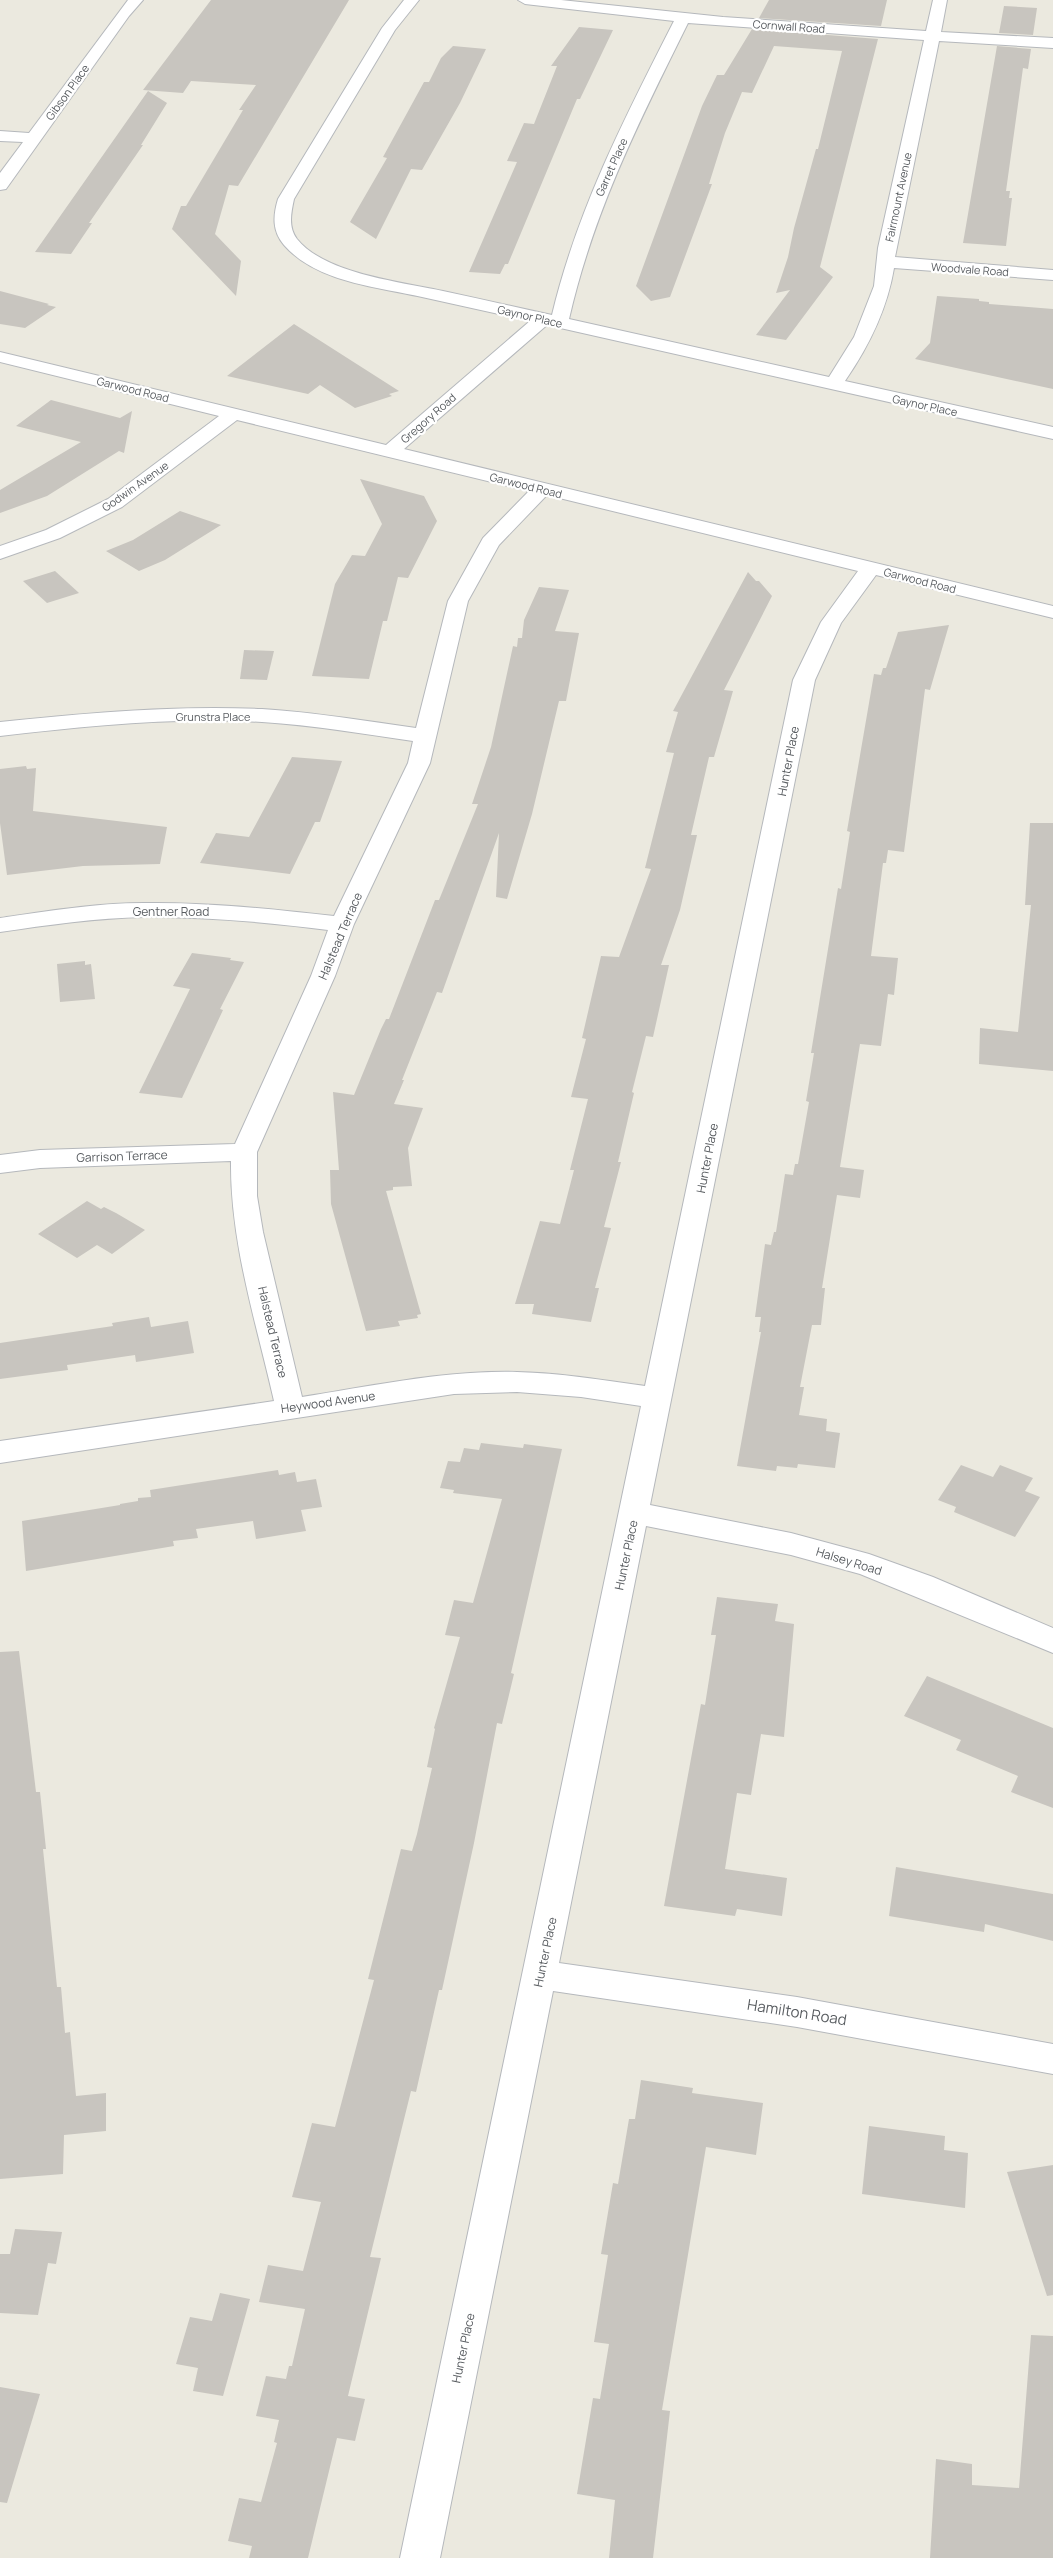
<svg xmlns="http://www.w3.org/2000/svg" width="1053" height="2558" font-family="Manrope,sans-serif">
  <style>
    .building { fill: #c8c5bf }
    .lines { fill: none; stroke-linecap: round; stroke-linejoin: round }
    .street-casing { stroke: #b5b8bc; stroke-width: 2 }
    .street { fill: #fff; fill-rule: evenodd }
    .labels { text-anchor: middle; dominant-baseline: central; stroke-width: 4.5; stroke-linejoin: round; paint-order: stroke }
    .far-street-label { font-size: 11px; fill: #585c60; stroke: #fff }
    .street-label { font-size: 12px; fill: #585c60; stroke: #fff }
    .near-street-label { font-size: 15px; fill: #585c60; stroke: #fff }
  </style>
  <rect width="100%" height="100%" fill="#ebe9df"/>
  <g class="building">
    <polygon points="211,0 349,0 238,186 229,185 215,234 241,261 236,296 172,229 181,206 186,206 243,110 239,110 256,85 191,81 183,93 143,90"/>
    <polygon points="769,0 887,0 881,26 759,18"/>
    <polygon points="1004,6 1037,8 1033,35 999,33"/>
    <polygon points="579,27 613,30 580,99 577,99 508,264 505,264 500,274 469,272 517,162 507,161 524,123 534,124 557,66 551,66"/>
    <polygon points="752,29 878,39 820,267 833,277 786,340 756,335 790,290 776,293 788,257 794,228 816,149 818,149 842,51 774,46 752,93 742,92 725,133 709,184 712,184 670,297 651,301 636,286 702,106 717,75 724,75"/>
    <polygon points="453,46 486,49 460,103 422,170 411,169 376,239 350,222 387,158 383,157 424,82 429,82 441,58"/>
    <polygon points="997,46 1031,49 1028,69 1023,68 1006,191 1010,191 1009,198 1012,198 1006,246 963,243"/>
    <polygon points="148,91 167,103 141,145 143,145 89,223 92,223 71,254 35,252"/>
    <polygon points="0,291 49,304 47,305 56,307 25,328 0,324"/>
    <polygon points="937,296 979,299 979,301 989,302 989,304 1053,309 1053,389 915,359 930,343"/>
    <polygon points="294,324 399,391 389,394 392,396 355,408 320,385 308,394 227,376"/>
    <polygon points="51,400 120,418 132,411 124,453 119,451 47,496 0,513 0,490 81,442 16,426"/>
    <polygon points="360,479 424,496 437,521 408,578 398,577 387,621 383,621 369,679 312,676 335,584 352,555 365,556 382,524"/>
    <polygon points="180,511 221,525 165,560 139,571 106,551 133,540"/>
    <polygon points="55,571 79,593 47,603 23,581"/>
    <polygon points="748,572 756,581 759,581 772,596 724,690 733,691 714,757 709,757 691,835 697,835 680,910 661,965 669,965 653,1037 646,1036 632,1092 634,1093 618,1162 621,1162 604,1227 611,1228 595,1288 599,1288 591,1322 532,1314 534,1304 515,1304 540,1221 560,1224 574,1170 570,1170 588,1099 571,1097 586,1039 582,1038 601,956 619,957 651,869 645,868 674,753 666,752 678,712 673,711"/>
    <polygon points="539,587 569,590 555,631 579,633 566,701 559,701 532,814 507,899 496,897 499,833 442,993 437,992 402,1080 404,1080 394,1104 423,1108 408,1148 412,1186 393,1187 393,1190 386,1191 421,1314 417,1315 418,1318 398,1321 400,1326 366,1331 331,1204 330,1170 339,1170 333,1092 354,1095 381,1029 386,1019 389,1019 435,900 439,900 478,804 472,804 491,747 513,646 517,647 518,638 522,638 524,620"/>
    <polygon points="949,625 930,690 925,689 904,852 888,850 886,863 883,863 871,956 898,958 894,995 888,994 881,1046 860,1044 840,1167 864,1170 860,1198 837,1195 822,1288 825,1288 821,1325 812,1325 800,1387 804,1387 799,1415 827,1419 826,1431 840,1433 835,1468 798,1464 797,1468 777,1466 776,1471 737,1466 761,1332 759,1332 761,1317 755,1317 765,1244 771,1245 774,1232 776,1232 785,1174 793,1175 795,1164 798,1164 809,1102 806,1101 814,1053 811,1053 838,888 841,889 850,832 847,831 874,674 881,675 883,668 886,668 898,632"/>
    <polygon points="244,650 274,651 267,680 240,679"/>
    <polygon points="292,757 342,761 320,822 315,822 290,874 200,863 216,833 249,837"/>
    <polygon points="26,766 27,769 36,768 33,811 167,827 160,864 83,866 7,875 0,823 0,769"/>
    <polygon points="1030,823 1053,823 1053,1071 979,1064 980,1028 1018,1032 1031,905 1025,905"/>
    <polygon points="192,953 231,958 230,960 244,962 220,1009 223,1010 182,1098 139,1093 190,989 173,986"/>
    <polygon points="85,961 85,965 91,964 95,999 60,1002 57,964"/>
    <polygon points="87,1201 101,1209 104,1207 116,1213 145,1230 112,1254 97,1245 77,1258 38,1234"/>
    <polygon points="149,1317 151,1327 188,1321 194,1353 136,1362 135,1355 67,1365 68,1370 0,1379 0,1343 113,1326 112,1323"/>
    <polygon points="481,1443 523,1448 524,1444 562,1449 511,1673 514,1674 502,1724 497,1723 474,1843 442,1990 439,1990 416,2092 411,2091 370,2257 381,2258 348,2396 365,2399 355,2441 337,2438 308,2558 249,2558 252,2546 228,2541 239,2498 261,2502 277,2443 274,2442 279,2420 256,2416 266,2376 286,2379 289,2366 292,2366 305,2309 259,2302 268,2265 303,2271 321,2202 292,2197 312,2123 335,2127 374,1980 368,1979 401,1849 412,1851 417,1834 432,1768 427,1767 435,1729 434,1728 460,1637 445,1635 454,1600 473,1603 502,1499 453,1493 454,1490 440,1488 448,1461 460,1462 464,1448 479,1450"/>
    <polygon points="961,1465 993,1477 1000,1465 1033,1478 1025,1491 1040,1497 1015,1537 954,1512 956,1507 938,1500"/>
    <polygon points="278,1470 279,1475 295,1472 297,1482 316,1479 322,1507 301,1510 306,1531 256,1539 253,1521 196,1529 198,1538 173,1541 174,1546 26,1571 22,1521 120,1505 120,1504 138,1501 138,1498 151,1497 150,1490"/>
    <polygon points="717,1597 778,1604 775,1621 794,1624 784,1737 761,1734 751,1795 737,1793 725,1869 787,1878 782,1916 737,1909 735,1916 664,1906 701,1704 705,1705 716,1635 711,1635"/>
    <polygon points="19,1651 36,1792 40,1792 46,1849 43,1849 57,1987 61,1987 65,2033 70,2032 76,2096 106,2093 106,2131 64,2135 63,2174 0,2179 0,1652"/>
    <polygon points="927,1676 1053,1728 1053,1808 1011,1792 1018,1776 956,1750 961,1740 904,1716"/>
    <polygon points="896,1867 1053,1894 1053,1941 985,1924 984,1932 889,1916"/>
    <polygon points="641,2080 693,2088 692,2093 763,2103 756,2155 706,2147 662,2410 670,2411 653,2558 609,2558 615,2500 577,2494 593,2398 600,2399 609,2344 594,2342 608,2255 601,2254 613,2183 618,2184 629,2119 635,2119"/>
    <polygon points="869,2126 945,2136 944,2150 968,2153 965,2208 862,2194"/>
    <polygon points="1053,2165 1053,2295 1047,2296 1007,2172"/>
    <polygon points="15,2229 62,2232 56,2264 48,2263 38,2315 0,2313 0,2254 10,2254"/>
    <polygon points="220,2293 250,2299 223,2396 193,2391 198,2368 176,2364 190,2317 212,2321"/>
    <polygon points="1031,2335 1053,2336 1053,2558 930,2558 936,2459 972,2464 972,2485 1019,2488"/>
    <polygon points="0,2387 40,2394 7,2503 0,2502"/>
  </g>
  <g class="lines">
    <g class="street-casing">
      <g id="street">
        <polygon points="128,0 143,0 129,16 6,189 0,190 0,173 23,142 0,141 0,131 29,133"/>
        <path d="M404,0H419L395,30L294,199C291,213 288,227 297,239C325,274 402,282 443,291C480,299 516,307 552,315C577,210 625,117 674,21L525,4L518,0H561L723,17L926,31L933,0H947L941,32L1053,38V48L939,41L895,257L1053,270V280L894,268C887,310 869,346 845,381L1053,427V439L547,325L404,449L1053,606V618L876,575L841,623L815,680L650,1505L791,1533L869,1554L933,1577L1053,1628V1653L860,1574L791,1555L646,1526L559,1963L797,1997L1053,2044V2074L797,2027L553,1991L440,2558H400L641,1406L581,1397L517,1392L454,1394L0,1463V1441L274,1401C256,1322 230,1242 231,1161L40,1168L0,1173V1155L40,1150L235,1144L311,976L328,930C267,922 206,917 145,917C96,918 48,925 0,932V918C48,911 96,903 144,903C207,902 271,909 334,916L408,763L413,741C363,734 313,725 262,722C175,717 87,726 0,736V722C87,713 174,705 262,709C314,712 365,721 416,728L448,601L483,538L529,491L237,420L122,507L60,538L0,559V546L46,530L108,499L219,416L0,362V352L386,445L530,321C494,313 458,305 422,297C377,287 316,282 284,245C272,231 273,216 278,199L382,28ZM688,23L924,40L878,248L874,286L854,337L829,377L569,319C594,210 639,122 688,23ZM547,495L858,571L821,622L793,680L645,1386C603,1380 560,1373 517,1372C445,1370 373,1386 302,1397L263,1232L257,1196V1152L335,976L354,924L430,763L468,601L499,545Z"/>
      </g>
    </g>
    <use href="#street" class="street"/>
  </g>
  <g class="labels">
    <g class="far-street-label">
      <text transform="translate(789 26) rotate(4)">Cornwall Road</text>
      <text transform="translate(67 92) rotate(-54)">Gibson Place</text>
      <text transform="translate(611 167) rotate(-66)">Garret Place</text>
      <text transform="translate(898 197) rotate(-78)">Fairmount Avenue</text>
      <text transform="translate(970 269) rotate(4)">Woodvale Road</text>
      <text transform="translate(530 316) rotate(13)">Gaynor Place</text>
      <text transform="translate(133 389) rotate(14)">Garwood Road</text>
      <text transform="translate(925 405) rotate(12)">Gaynor Place</text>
      <text transform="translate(428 418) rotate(-41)">Gregory Road</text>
      <text transform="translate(526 485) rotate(14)">Garwood Road</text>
      <text transform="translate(135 486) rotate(-35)">Godwin Avenue</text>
      <text transform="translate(920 580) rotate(14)">Garwood Road</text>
      <text x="213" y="716">Grunstra Place</text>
    </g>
    <g class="street-label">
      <text transform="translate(788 761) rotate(-79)">Hunter Place</text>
      <text x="171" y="911">Gentner Road</text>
      <text transform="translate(340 936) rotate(-67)">Halstead Terrace</text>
      <text transform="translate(122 1156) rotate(-2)">Garrison Terrace</text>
      <text transform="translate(707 1158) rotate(-79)">Hunter Place</text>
      <text transform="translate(273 1332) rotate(77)">Halstead Terrace</text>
      <text transform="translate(328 1402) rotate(-8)">Heywood Avenue</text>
      <text transform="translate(626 1555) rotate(-78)">Hunter Place</text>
      <text transform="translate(849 1561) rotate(17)">Halsey Road</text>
      <text transform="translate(545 1952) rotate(-78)">Hunter Place</text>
      <text transform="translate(463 2348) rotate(-78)">Hunter Place</text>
    </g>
    <g class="near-street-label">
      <text transform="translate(797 2012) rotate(9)">Hamilton Road</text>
    </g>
  </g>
</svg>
